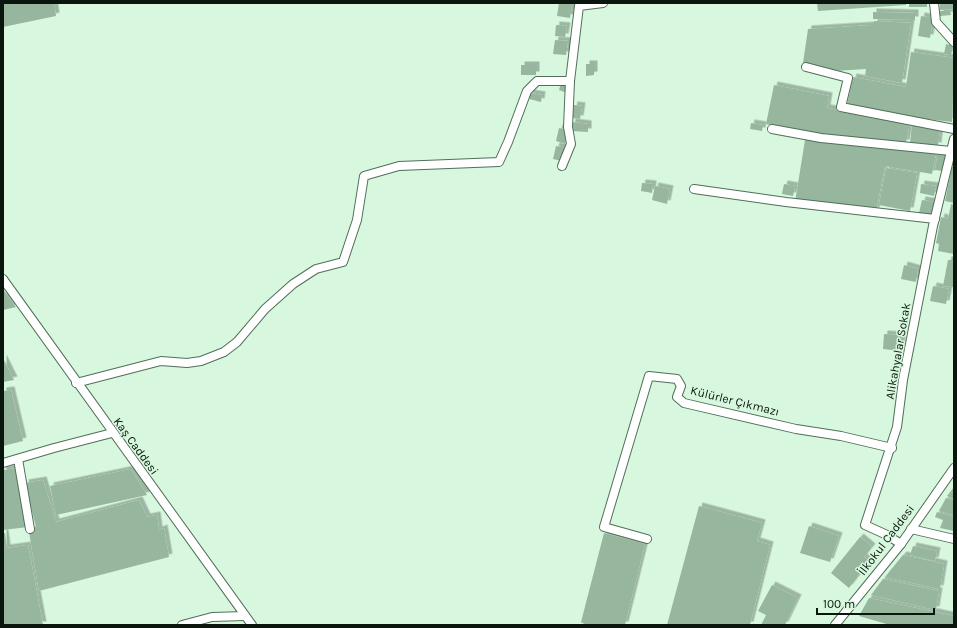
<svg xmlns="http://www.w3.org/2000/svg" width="957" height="628" font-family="Karla,sans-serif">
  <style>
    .building { fill: #97b69e; filter: url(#shadow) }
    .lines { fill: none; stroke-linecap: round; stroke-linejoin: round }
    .minor-casing { stroke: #526e59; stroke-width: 10 }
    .minor { stroke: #fff; stroke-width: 8 }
    .labels { text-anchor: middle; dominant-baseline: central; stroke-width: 3; stroke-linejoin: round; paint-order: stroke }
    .street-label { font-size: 12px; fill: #09150d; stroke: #d7f7de }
  </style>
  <defs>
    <filter id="shadow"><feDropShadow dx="3.5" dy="-3.5" stdDeviation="0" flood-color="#0004"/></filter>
  </defs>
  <rect width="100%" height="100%" fill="#d7f7de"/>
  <g class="building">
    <polygon points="3,3 54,3 56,16 3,27"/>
    <polygon points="559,3 572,4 570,18 557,16"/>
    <polygon points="817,3 906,3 906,5 818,11"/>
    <rect x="909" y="3" width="18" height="4"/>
    <polygon points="940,3 954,3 954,9 940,10"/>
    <polygon points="940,11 950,11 951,15 940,16"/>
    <polygon points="873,12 915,13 915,20 873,19"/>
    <polygon points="921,16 933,18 930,38 918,36"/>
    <polygon points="874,21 911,23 902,83 865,76 866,69 835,71 803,63 808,29 874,25"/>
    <polygon points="556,25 567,26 565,37 555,36"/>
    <polygon points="555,40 568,41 566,55 553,54"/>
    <polygon points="946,44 953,46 951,55 944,54"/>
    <polygon points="911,52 954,58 952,122 902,116 847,105 853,77 906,87"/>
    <polygon points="586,64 594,64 594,75 586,76"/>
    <rect x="521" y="65" width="15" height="10"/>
    <polygon points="561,83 569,85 567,93 559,90"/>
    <polygon points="774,85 829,96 827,108 910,122 906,143 824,136 766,124"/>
    <polygon points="530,93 542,95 541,102 529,99"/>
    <polygon points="574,105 582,106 580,119 572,118"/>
    <polygon points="572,122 588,124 588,132 571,131"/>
    <polygon points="751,123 763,125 762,131 750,129"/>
    <polygon points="912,124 940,127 938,146 910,143"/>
    <polygon points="559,128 568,130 565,144 556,141"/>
    <polygon points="805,140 888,148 936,153 932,174 885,166 876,211 795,202"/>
    <polygon points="556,146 565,148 562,161 553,159"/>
    <polygon points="938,152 946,153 943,171 935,170"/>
    <polygon points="952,167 954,167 954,203 945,201"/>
    <polygon points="886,168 917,173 910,211 879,205"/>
    <polygon points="642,183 653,184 652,193 641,191"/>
    <polygon points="784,184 795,186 793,196 782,194"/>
    <polygon points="921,184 936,186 934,196 920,193"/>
    <polygon points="655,186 670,189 667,204 652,200"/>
    <polygon points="922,200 935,202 932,216 919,213"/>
    <polygon points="951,204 954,205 954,254 938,251 939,244 936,243 941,217 948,219"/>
    <polygon points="948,260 954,260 954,287 943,286"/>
    <polygon points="904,265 918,269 916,282 901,279"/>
    <polygon points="933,286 949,289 946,304 930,301"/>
    <polygon points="3,289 16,307 3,310"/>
    <polygon points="884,334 902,335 901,351 883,349"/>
    <polygon points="3,358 14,380 3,382"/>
    <polygon points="11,390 23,441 3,446 3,391"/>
    <polygon points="17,468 28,527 3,530 3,470"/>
    <polygon points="131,469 147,495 56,515 50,486"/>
    <polygon points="43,480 56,522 139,500 147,517 157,515 159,530 164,528 169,557 39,591 29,532 36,527 25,483"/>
    <polygon points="954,487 954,499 947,496"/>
    <polygon points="946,498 954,500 954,515 939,511"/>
    <polygon points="699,506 762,523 757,541 770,545 750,625 667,625"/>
    <polygon points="937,512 954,517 954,531 940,528 943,520 935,517"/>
    <polygon points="809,526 839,536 830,562 800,553"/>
    <polygon points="3,533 5,533 7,548 28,545 43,625 3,625"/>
    <polygon points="604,533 645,544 625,625 586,625 581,622"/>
    <polygon points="860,537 872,547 864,557 870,561 849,588 831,573"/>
    <polygon points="913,546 937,551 935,561 910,555"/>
    <polygon points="903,555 944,564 940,589 885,577"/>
    <polygon points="883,579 939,591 936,610 871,595"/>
    <polygon points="772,585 798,598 785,625 761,625 766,615 758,611"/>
    <polygon points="869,598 954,616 954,625 890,625 859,616"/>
  </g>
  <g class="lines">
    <g class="minor-casing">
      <g id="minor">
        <polyline points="934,3 936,22 954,42"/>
        <polyline points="806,67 848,78 841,107 954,129"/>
        <polyline points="772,129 821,138 951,151"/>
        <polyline points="562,166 571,144 568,127 570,81"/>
        <polyline points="694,189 786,202 935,219"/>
        <polyline points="3,279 252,625"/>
        <polyline points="76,383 161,361 187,363 201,361 224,352 237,342 265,309 293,284 316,269 343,262 357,220 364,176 399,166 499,162 508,142 527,91 537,81 570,81 579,6 603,3"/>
        <polyline points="18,459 30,529"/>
        <polyline points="3,463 54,448 112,433"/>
        <polyline points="911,529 954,539"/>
        <polyline points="647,539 604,527 649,376 677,379 681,386 677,397 684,403 796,429 841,436 892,448"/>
        <polyline points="901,544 887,535 865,525 897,427 903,380 933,226 954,139"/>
        <polyline points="182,625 212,617 245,616"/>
        <polyline points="835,625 901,544 954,468"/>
      </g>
    </g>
    <use href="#minor" class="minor"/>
  </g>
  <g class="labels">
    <g class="street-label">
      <text transform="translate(898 351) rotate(-80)">Alikahyalar Sokak</text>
      <text transform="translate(735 401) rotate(14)">Külürler Çıkmazı</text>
      <text transform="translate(136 446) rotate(54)">Kaş Caddesi</text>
      <text transform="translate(886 540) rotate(-53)">İlkokul Caddesi</text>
    </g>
  </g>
  <rect width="957" height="628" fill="none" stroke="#09150d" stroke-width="8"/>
  <path d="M817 608v6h117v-6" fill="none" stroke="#09150d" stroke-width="2"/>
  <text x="823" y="608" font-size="12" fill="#09150d" stroke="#d7f7de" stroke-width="3" paint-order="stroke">100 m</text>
</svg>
